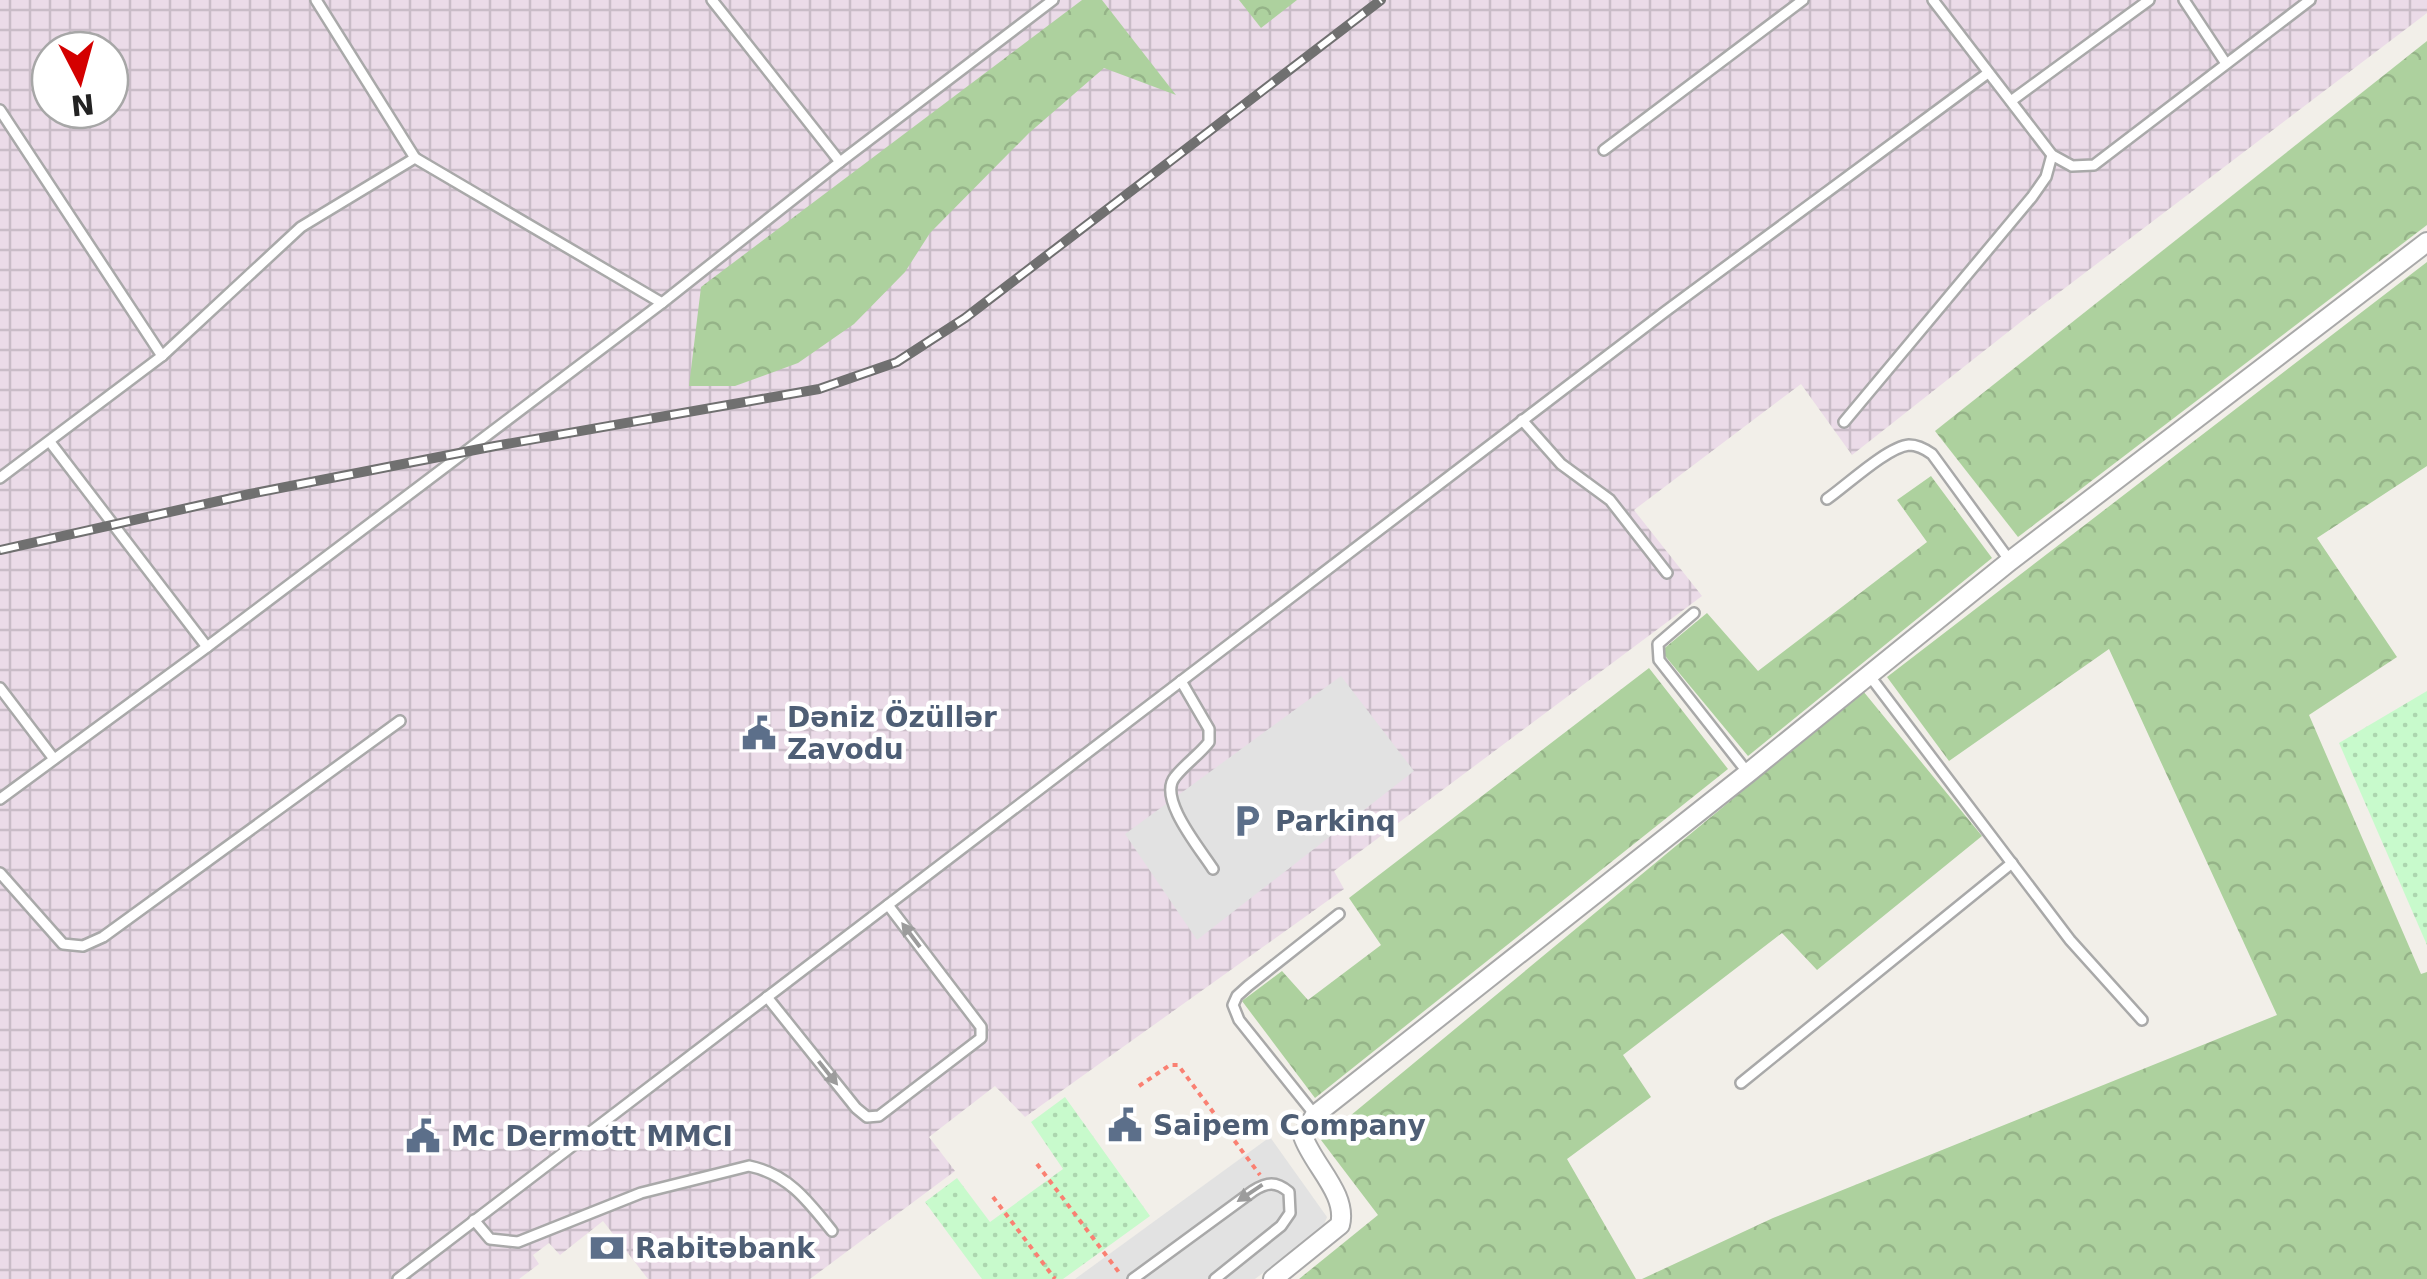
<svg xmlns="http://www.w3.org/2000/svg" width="2427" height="1279" font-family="'DejaVu Sans',sans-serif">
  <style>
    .industrial { fill: url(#industrial-grid); fill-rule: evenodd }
    .forest { fill: url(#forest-crowns) }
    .park { fill: url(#park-dots) }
    .parking { fill: #e2e2e2 }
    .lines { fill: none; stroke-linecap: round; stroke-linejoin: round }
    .lane-casing { stroke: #a9a9a9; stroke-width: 14 }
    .street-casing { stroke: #a9a9a9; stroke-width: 22 }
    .path { stroke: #fa8072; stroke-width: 4; stroke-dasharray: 5 5; stroke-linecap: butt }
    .lane { stroke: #fff; stroke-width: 9 }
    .street { stroke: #fff; stroke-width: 18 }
    .rail-casing { stroke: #707070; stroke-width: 10 }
    .rail { stroke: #fff; stroke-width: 6; stroke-dasharray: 19; stroke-linecap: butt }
    .oneway { fill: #9c9c9c }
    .labels { text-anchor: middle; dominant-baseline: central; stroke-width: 9; stroke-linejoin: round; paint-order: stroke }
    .service-label { font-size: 28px; font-weight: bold; fill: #4e5e75; stroke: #fff; text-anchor: start }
  </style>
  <defs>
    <pattern id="industrial-grid" width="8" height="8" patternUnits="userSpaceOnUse" patternTransform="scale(2.5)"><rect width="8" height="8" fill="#ebdbe8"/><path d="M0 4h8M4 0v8" fill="none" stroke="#c9bcc7"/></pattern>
    <pattern id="forest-crowns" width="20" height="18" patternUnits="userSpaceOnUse" patternTransform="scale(2.5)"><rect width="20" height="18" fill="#add19e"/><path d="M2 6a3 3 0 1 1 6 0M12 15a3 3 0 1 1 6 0" fill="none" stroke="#95b388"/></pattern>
    <pattern id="park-dots" width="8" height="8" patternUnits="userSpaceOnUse" patternTransform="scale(2.5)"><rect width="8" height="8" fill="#c8facc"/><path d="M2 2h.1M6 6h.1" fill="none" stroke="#acd6af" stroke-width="1.8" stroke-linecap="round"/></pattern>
  </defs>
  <rect width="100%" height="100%" fill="#f2efe9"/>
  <path class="industrial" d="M0,0H2427V13L2036,310L1852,455L1801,384L1634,510L1702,596L1334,871L1344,889L1025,1117L995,1086L929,1137L955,1171L810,1279H648L603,1221L560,1255L549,1243L533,1255L539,1264L519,1279H0ZM50,50H110V110H50Z"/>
  <g class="forest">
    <polygon points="1082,0 1102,0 1176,95 1104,68 1029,133 930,233 905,272 854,324 798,363 735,386 689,386 701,287"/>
    <polygon points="1239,0 1297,0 1261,28"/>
    <polygon points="2427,41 2427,225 2018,537 1935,431"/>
    <polygon points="2427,262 2427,466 2317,538 2397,657 2309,715 2421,974 2427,972 2427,1279 1642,1279 1773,1218 2277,1015 2109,649 1949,761 1887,677"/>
    <polygon points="1931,476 1992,558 1748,756 1661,651 1707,613 1758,671 1927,542 1897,500"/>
    <polygon points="1649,668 1728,769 1315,1098 1242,1001 1282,971 1308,1000 1381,945 1349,898"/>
    <polygon points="1863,691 1982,836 1817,970 1782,933 1623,1055 1651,1097 1567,1159 1636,1279 1299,1279 1378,1215 1321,1140"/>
  </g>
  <g class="park">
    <polygon points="2427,691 2427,945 2339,743"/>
    <polygon points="1065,1097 1150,1216 1063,1279 982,1279 925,1202 957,1178 990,1222 1063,1169 1031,1122"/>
  </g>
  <g class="parking">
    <polygon points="1341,676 1414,771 1197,940 1125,834"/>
    <polygon points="1270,1137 1327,1217 1323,1227 1255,1279 1075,1279"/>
  </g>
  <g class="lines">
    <g class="lane-casing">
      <g id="lane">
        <polyline points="316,0 415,158"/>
        <polyline points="712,0 840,162"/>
        <polyline points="1933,0 2052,155 2072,166 2094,165 2310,0"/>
        <polyline points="2184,0 2225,62"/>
        <polyline points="2011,101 2149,0"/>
        <polyline points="0,110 162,356"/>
        <polyline points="1604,150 1803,0"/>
        <polyline points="1522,420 1561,464 1610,500 1667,573"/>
        <polyline points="1844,422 2032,197 2046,177 2052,155"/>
        <polyline points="50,442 207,647"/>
        <polyline points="0,478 162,356 301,227 415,158 662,303"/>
        <path d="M1827,499C1846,486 1887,447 1909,445C1917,445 1925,449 1932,454L2010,561"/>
        <polyline points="1694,613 1658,644 1659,660 1748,773"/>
        <polyline points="1869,675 2070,940 2142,1020"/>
        <path d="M1181,681L1209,729V742C1199,755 1185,764 1175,777C1157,798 1201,850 1213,869"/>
        <polyline points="0,688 54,759"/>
        <polyline points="0,799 207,647 662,303 840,162 1053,0"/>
        <polyline points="0,873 63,944 83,946 103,937 400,721"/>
        <polyline points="767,997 856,1108 867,1117 879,1116 981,1038 981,1027 888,905"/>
        <polyline points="1741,1083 2012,863"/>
        <polyline points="1315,1115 1239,1020 1233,1005 1237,996 1248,986 1339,914"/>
        <path d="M474,1220L490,1239L518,1242L641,1193L749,1166C788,1174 808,1201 832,1231"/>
        <polyline points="398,1279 1666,311 1988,73"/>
        <path d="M1133,1279L1253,1191C1267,1182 1276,1181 1289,1192L1290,1213L1281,1226L1215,1279"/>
      </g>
    </g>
    <g class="street-casing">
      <path id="street" d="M1273,1279L1340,1225C1348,1194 1312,1164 1303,1136L1315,1115L1748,773L2010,561L2427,242"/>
    </g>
    <g class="path">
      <polyline points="1139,1086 1170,1065 1178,1065 1260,1175"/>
      <polyline points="1037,1164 1121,1275"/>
      <polyline points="993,1197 1055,1279"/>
    </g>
    <use href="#lane" class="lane"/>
    <use href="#street" class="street"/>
    <g class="rail-casing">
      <polyline id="rail" points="0,550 250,494 495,446 819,389 897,362 965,318 1381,0"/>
    </g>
    <use href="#rail" class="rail"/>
  </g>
  <defs><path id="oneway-solid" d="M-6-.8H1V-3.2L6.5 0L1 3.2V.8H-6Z" transform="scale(2.5)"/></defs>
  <g class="oneway">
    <use href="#oneway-solid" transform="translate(911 935) rotate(-127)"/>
    <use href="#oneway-solid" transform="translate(828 1073) rotate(51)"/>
    <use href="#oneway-solid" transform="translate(1250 1193) rotate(146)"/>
  </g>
  <defs>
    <g id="civic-bare" transform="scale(2.7)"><path d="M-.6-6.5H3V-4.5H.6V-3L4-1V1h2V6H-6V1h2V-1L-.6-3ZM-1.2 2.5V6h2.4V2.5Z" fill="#5c6f8a" stroke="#fff" stroke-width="2.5" paint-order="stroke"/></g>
    <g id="parking-bare" transform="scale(2.7)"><path d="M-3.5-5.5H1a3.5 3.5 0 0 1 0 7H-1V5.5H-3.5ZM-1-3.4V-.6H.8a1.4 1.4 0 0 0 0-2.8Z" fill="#5c6f8a" stroke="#fff" stroke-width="2.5" paint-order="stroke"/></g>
    <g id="bank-bare" transform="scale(2.7)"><path d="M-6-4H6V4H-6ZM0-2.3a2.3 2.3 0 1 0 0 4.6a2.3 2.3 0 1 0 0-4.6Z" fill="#5c6f8a" stroke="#fff" stroke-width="2.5" paint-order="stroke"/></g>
  </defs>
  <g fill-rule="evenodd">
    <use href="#civic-bare" x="759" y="733"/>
    <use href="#parking-bare" x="1247" y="821"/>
    <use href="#civic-bare" x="1125" y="1125"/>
    <use href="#civic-bare" x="423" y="1136"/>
    <use href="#bank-bare" x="607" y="1248"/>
  </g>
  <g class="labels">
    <g class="service-label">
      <text x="787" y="717">Dəniz Özüllər<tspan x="787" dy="32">Zavodu</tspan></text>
      <text x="1275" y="821">Parkinq</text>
      <text x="1153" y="1125">Saipem Company</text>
      <text x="451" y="1136">Mc Dermott MMCI</text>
      <text x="635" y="1248">Rabitəbank</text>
    </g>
  </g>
  <g transform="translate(80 80) rotate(174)"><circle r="48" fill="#ffffff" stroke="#a7a7a7" stroke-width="2.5"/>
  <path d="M0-8L18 38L0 25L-18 38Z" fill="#d40000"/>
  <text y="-15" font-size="28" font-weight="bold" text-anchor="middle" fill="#222222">N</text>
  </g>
</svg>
